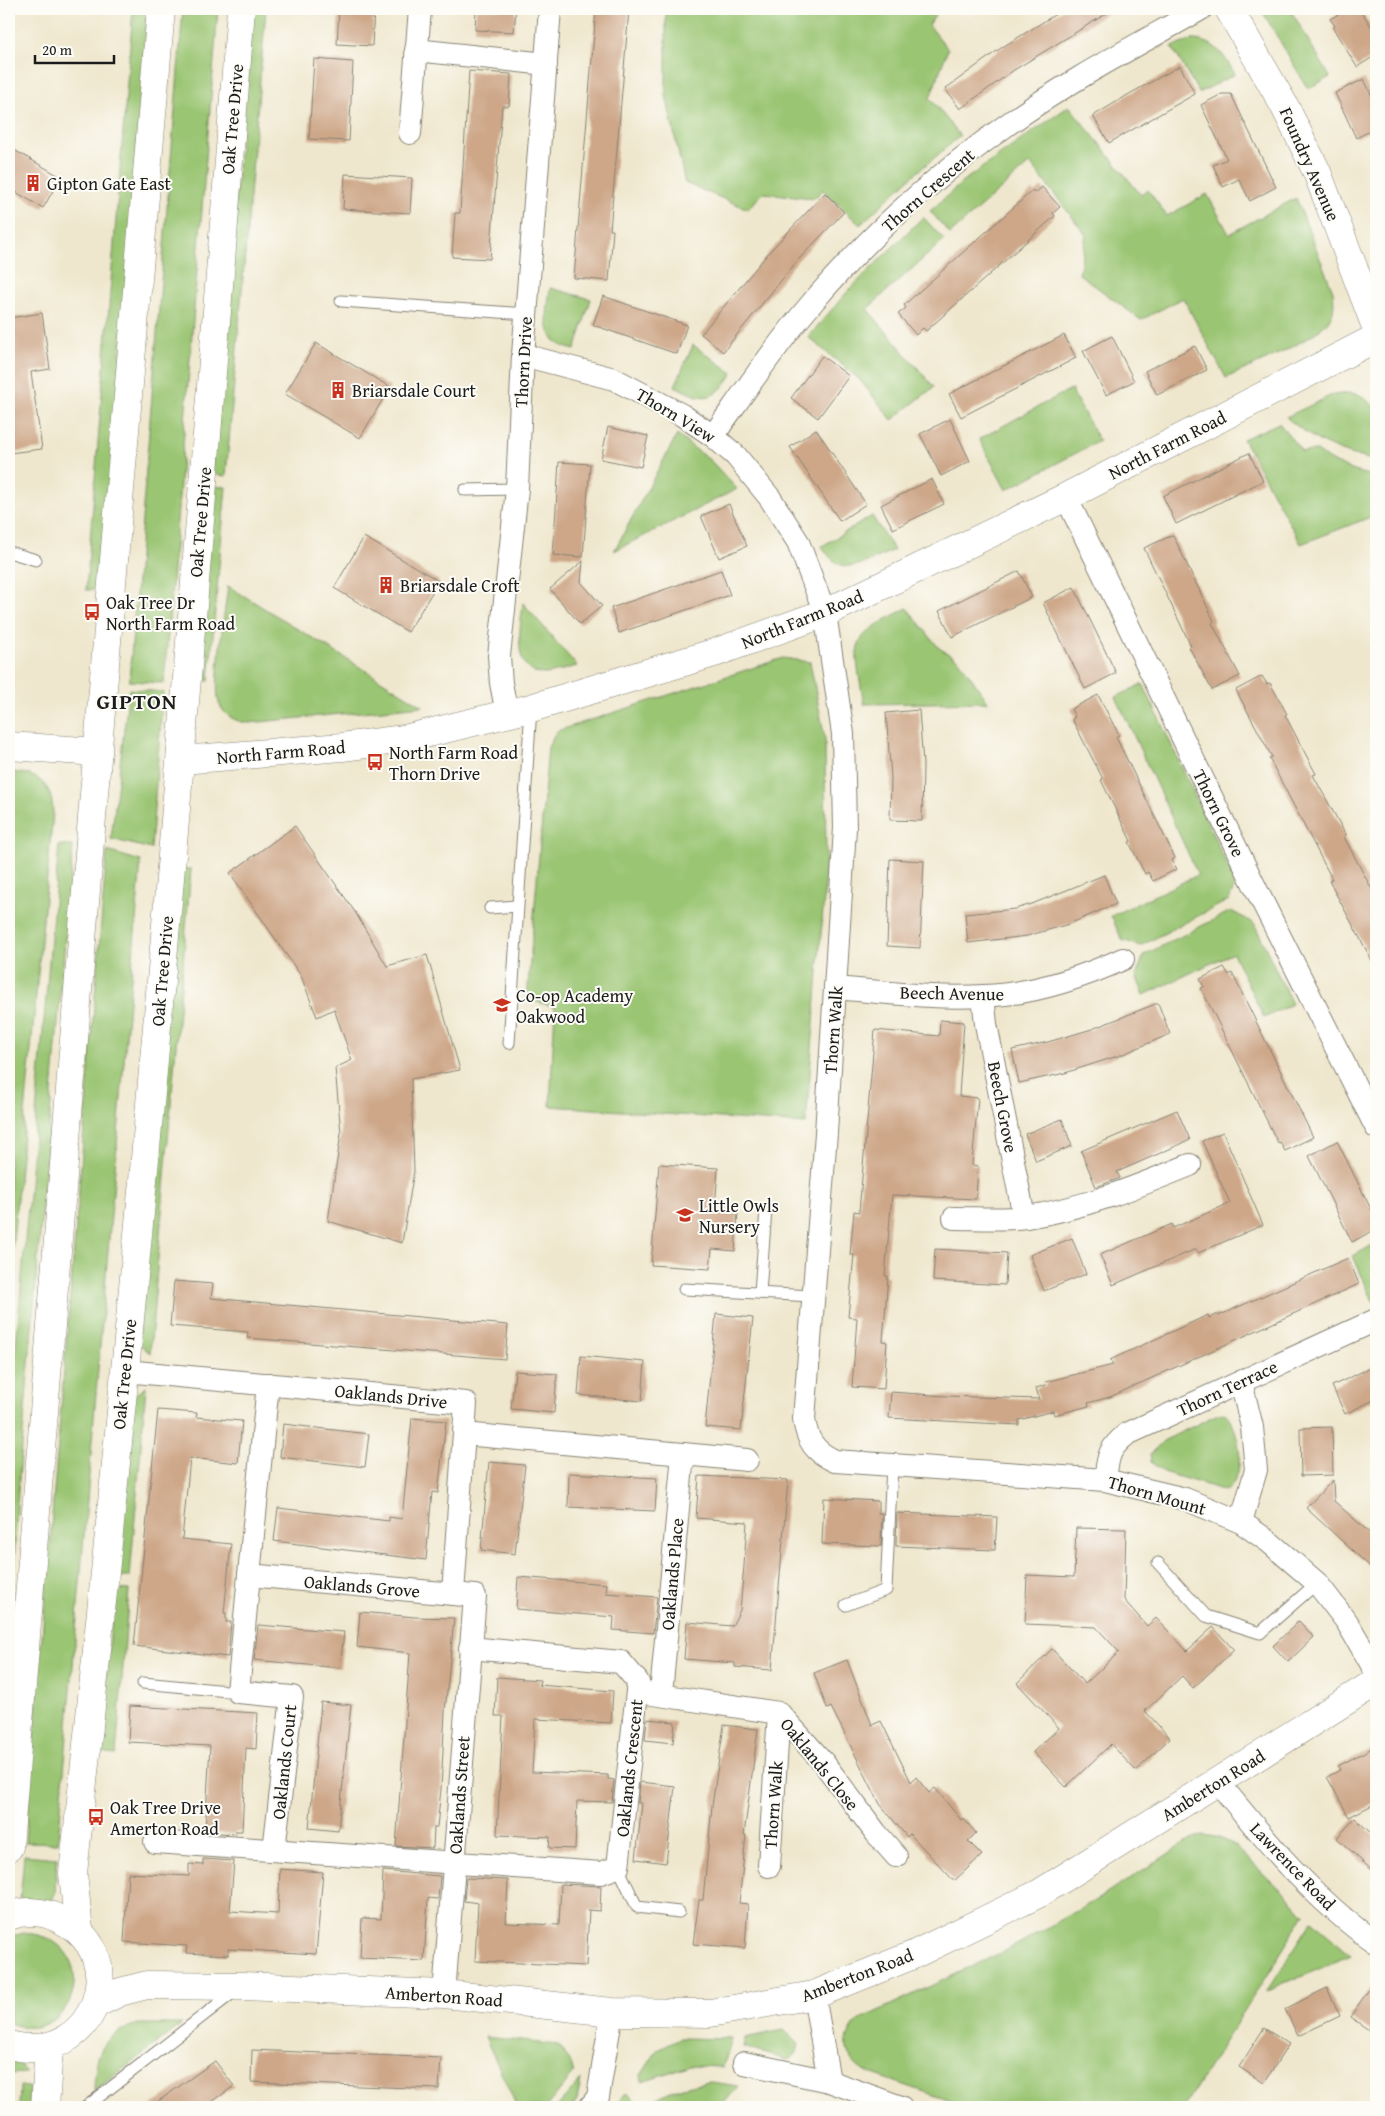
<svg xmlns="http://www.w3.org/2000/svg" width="1385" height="2116" font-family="'Gentium Book Plus',serif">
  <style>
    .green { fill: #9ac572; stroke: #5b7047 }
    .building { fill: #cea789 }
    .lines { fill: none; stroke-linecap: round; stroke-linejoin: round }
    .service-casing { stroke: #868274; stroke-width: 13 }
    .minor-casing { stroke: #868274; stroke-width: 24 }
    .tertiary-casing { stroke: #868274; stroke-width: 29 }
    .service { stroke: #fff; stroke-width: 11 }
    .minor { stroke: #fff; stroke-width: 22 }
    .tertiary { stroke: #fff; stroke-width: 28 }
    .labels { text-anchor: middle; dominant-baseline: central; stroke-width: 4; stroke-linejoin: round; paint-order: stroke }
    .street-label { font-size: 18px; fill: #1c1c1c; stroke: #fdfcf7 }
    .poi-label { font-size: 18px; fill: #1c1c1c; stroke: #fdfcf7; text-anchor: start }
    .district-label { font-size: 22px; font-weight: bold; letter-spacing: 1px; fill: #1c1c1c; stroke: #fdfcf7 }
  </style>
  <rect width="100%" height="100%" fill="#fdfcf7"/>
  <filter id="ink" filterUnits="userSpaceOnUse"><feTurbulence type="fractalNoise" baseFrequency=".02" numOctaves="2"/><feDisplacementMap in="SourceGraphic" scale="10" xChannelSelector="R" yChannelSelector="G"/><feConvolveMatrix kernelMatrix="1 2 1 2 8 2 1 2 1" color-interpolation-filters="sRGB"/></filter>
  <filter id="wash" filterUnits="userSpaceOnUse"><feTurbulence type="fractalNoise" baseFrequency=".0096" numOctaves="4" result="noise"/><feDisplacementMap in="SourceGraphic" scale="20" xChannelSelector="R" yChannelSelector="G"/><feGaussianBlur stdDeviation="1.12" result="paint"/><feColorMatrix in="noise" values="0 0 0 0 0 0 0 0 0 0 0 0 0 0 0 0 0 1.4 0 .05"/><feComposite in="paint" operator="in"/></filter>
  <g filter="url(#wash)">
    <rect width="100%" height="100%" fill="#efe7cd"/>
    <g class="green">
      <polygon points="133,9 147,9 103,589 86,590"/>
      <polygon points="183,9 218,9 164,683 129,681"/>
      <polygon points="252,9 266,9 226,476 211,474"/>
      <polygon points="666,9 939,9 929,25 948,49 930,98 960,136 908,180 860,225 823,190 814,198 763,193 748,209 685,183 666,96"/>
      <polygon points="1261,9 1290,9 1330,77 1308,89"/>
      <path d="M1192,40C1216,40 1224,56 1235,74L1199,93L1172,47Z"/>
      <path d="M1069,106L1141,195L1148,190L1167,216L1207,194L1229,234L1296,198L1333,291C1334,301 1335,309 1330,318C1318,340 1251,366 1226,378L1183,298L1141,320L1079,274L1086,235L1030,163L950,234L930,211L966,179Z"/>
      <polygon points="923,217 944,240 867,309 934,387 892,420 859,379 808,337 849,290"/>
      <path d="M550,288L591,299L575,350C539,343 547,316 550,288Z"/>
      <path d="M693,345L733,373C714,402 705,402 675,386Z"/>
      <polygon points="1071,389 1099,441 1006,490 979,439"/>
      <path d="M1351,393L1360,395L1376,408V461C1337,451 1317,444 1286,417L1332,395Z"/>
      <path d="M1279,423L1302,452L1317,451C1333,463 1356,474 1376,476V515L1301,544L1243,439Z"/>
      <polygon points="677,435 711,461 737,489 614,551"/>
      <polygon points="210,486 226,487 209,681 193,679"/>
      <path d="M872,516L894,550C865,562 842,581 822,546Z"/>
      <path d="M228,586L423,706L249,723C236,722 224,716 219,703C213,687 225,609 228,586Z"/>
      <path d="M523,603L577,666C567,668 556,673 546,674C509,675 521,625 523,603Z"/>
      <path d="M907,608L939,648L959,660L988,702L864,704C853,639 847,640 907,608Z"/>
      <polygon points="783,658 810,662 825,739 826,872 806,1124 550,1106 555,1007 527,999 548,747 557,731"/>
      <polygon points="1143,684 1236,884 1229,900 1140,946 1122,940 1111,916 1198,875 1116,697"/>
      <polygon points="129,689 163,692 151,849 111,839"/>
      <path d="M9,772C37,773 52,782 53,813L9,1285Z"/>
      <polygon points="59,845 73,846 18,1492 9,1650 9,1428"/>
      <polygon points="107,851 141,861 58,1843 25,1842"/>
      <polygon points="178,868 191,869 150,1353 138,1343"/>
      <polygon points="1231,911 1254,923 1292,1004 1264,1018 1233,953 1144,995 1136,976 1144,955"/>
      <polygon points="1376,1243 1376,1300 1373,1301 1353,1256"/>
      <polygon points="146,1387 130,1577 116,1577 133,1396"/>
      <path d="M1225,1413C1241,1429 1247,1477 1226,1491L1163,1472L1151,1462L1150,1454L1163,1441L1218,1414Z"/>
      <polygon points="114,1589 129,1590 116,1755 100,1753"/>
      <path d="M1202,1835C1216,1836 1225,1839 1236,1847L1305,1914L1184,2107H968L864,2071C843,2059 841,2037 859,2020L1013,1947L1103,1896L1191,1839Z"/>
      <polygon points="24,1855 57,1858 55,1893 51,1903 20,1902"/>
      <polygon points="1312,1921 1351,1955 1266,1992"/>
      <path d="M24,1933C106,1938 78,2050 9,2023V1937Z"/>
      <path d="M137,2024H182L94,2091C95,2055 100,2036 137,2024Z"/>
      <path d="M784,2030L799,2044C797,2054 796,2057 786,2060L743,2047L745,2038Z"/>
      <polygon points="485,2037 558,2045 571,2063 574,2073 546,2107 517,2107"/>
      <polygon points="680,2038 732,2039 723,2067 689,2066 642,2081 641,2075 658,2049"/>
      <polygon points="9,2060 21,2064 26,2073 9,2074"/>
      <polygon points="581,2080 577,2100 572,2107 557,2107"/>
      <path d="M712,2082L738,2086L721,2107H643C665,2091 685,2084 712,2082Z"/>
      <polygon points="20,2086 29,2087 30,2107 19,2107"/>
      <polygon points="626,2093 635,2101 630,2107 613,2107"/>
    </g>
    <g id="blocks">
      <g class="building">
        <polygon points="339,9 374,9 372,46 337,44"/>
        <polygon points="476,9 516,9 514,32 475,30"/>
        <polygon points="596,9 629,10 610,230 613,230 609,281 574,278"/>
        <polygon points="1064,9 1114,9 1014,70 960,109 945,89 1001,48"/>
        <polygon points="1347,9 1360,9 1376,34 1376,55 1357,67 1333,28 1335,26 1330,19"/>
        <polygon points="314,59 353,62 349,141 309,139"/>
        <polygon points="1180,66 1195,94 1109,143 1093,116 1131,93"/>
        <polygon points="469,71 511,74 509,106 502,106 490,259 452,257 455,213 460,213"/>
        <polygon points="1364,79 1376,105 1376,128 1356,138 1335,93"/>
        <polygon points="1222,94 1231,94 1276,187 1250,201 1239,179 1223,187 1213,165 1227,159 1201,105"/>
        <polygon points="9,147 61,177 43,208 9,188"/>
        <polygon points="345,174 412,178 410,213 343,209"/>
        <polygon points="1042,187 1060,207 1053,213 1055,216 926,331 923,328 916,335 898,314 906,308 904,305 1033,190 1035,193"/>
        <polygon points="825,193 844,212 797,261 723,352 701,334 771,250"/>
        <polygon points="603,296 687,325 677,354 593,325"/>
        <polygon points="42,313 50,369 31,372 42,449 9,453 9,318"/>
        <polygon points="1064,335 1076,358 961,417 949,394"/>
        <polygon points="1112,336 1134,381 1106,395 1083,351"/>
        <polygon points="316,343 390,387 360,438 285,394"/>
        <polygon points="1195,346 1207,370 1157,395 1145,371"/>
        <polygon points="822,356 849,376 818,418 791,398"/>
        <polygon points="950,419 970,461 941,476 920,434"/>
        <polygon points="608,427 648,436 641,467 601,459"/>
        <polygon points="816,429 866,504 840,521 790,447"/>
        <polygon points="1249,453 1263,481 1176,524 1163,496"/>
        <polygon points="559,462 590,464 583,557 553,555"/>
        <polygon points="932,479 944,504 893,529 881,505"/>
        <polygon points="729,504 747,546 719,558 701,516"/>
        <polygon points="1173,535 1214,621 1212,623 1240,676 1212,690 1189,647 1191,646 1144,548"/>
        <polygon points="364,537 439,581 408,632 334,588"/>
        <polygon points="583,561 581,582 602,606 580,624 550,589"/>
        <polygon points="721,570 730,595 619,633 611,608"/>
        <polygon points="1019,571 1032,597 952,637 939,611"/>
        <polygon points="1074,587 1116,673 1085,689 1043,603"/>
        <polygon points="1262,676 1267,684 1270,683 1287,714 1285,715 1316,774 1313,775 1346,835 1344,837 1376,897 1376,968 1329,881 1332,879 1269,758 1272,757 1236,690"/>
        <polygon points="1098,695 1119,735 1116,737 1175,858 1172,860 1177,869 1153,881 1148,872 1145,874 1129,842 1131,841 1101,780 1103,779 1072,719 1075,717 1071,709"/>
        <polygon points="919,710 923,764 922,821 890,820 891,777 886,713"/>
        <polygon points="295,826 355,912 387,966 427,955 460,1070 411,1079 414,1171 402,1243 328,1221 341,1133 335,1068 352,1060 334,1009 317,1017 301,976 230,873"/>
        <polygon points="890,859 924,861 920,948 887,946"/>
        <polygon points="1104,875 1116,904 1069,924 1027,936 968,943 965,914 1015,909 1032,904"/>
        <polygon points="1224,967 1229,975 1232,973 1313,1137 1285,1151 1280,1142 1278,1143 1201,988 1204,987 1200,979"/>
        <polygon points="1158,1003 1170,1034 1121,1055 1065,1073 1019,1083 1012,1050 1048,1042 1092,1029"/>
        <polygon points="940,1020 964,1022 959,1096 978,1098 972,1165 978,1166 976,1199 892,1195 885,1276 888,1276 883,1341 887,1342 884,1389 852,1387 857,1318 848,1317 854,1255 850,1255 854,1211 859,1212 875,1030 939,1036"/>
        <polygon points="1177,1110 1190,1140 1117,1172 1120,1178 1096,1187 1081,1151"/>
        <polygon points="1062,1119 1072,1146 1036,1161 1025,1134"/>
        <polygon points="1223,1132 1263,1225 1198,1253 1196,1249 1113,1285 1100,1255 1172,1224 1173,1228 1230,1203 1202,1141"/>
        <polygon points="1337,1141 1376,1219 1376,1229 1352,1242 1309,1156"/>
        <polygon points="659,1164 718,1168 715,1211 738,1213 735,1251 712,1249 710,1269 651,1265"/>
        <polygon points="1072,1238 1086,1274 1044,1291 1030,1255"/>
        <polygon points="935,1249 1007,1253 1005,1285 933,1281"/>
        <polygon points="1348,1258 1359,1284 1110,1397 1088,1403 1089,1406 1054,1415 1053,1411 1019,1420 1019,1425 889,1418 891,1392 946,1396 1039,1399 1036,1388 1046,1385 1045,1382 1113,1365 1110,1360 1208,1315 1209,1318 1217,1314 1218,1316"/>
        <polygon points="174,1281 213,1284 211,1298 508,1325 505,1359 247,1338 248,1332 170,1326"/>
        <polygon points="716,1314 753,1318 741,1430 705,1427"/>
        <polygon points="581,1356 645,1362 642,1401 578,1395"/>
        <polygon points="1376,1365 1376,1399 1345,1414 1332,1386"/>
        <polygon points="515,1371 557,1374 554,1413 511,1409"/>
        <polygon points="158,1410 197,1413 196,1417 242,1421 238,1463 190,1458 182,1539 231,1544 224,1613 226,1613 226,1622 231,1622 228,1657 134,1646"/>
        <polygon points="412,1418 446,1421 438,1493 432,1492 426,1560 274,1541 278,1508 389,1521 389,1517 402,1519"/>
        <polygon points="283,1424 369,1434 365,1467 280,1457"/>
        <polygon points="1332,1427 1333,1475 1301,1476 1300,1428"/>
        <polygon points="489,1462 525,1465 515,1554 481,1550"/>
        <polygon points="569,1473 657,1478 655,1511 568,1507"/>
        <polygon points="699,1476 788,1480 772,1670 735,1667 735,1663 684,1659 687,1622 732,1626 740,1610 744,1566 747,1522 696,1518"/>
        <polygon points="1333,1480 1334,1501 1371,1534 1376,1536 1376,1572 1306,1508"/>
        <polygon points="824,1498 878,1501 878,1513 882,1513 881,1546 822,1544"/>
        <polygon points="897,1513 997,1517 995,1550 896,1546"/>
        <polygon points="1076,1528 1126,1529 1124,1600 1147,1626 1156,1618 1187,1651 1213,1627 1234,1650 1193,1688 1182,1676 1145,1711 1170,1738 1136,1771 1111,1744 1066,1787 1033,1752 1059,1728 1017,1683 1052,1649 1085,1684 1119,1652 1096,1627 1025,1624 1027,1575 1074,1577"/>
        <polygon points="518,1577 607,1584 606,1593 657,1597 653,1633 613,1630 614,1617 516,1609"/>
        <polygon points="360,1612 415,1617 454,1618 445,1712 441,1789 437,1827 434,1827 433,1848 396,1846 410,1653 357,1647"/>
        <polygon points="1299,1621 1314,1637 1288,1662 1273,1646"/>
        <polygon points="258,1625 344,1632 340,1668 254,1660"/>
        <polygon points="847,1660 872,1725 881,1721 911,1782 916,1777 929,1793 935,1788 961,1820 963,1818 976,1833 968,1841 982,1855 954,1881 910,1834 907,1837 880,1804 831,1707 827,1709 814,1673"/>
        <polygon points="497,1677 540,1680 539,1685 613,1691 611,1723 535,1719 532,1772 608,1775 608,1779 614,1780 612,1802 577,1801 575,1849 549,1848 550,1837 497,1835 503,1716 495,1716"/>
        <polygon points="321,1702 351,1705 338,1831 309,1828"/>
        <polygon points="130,1706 258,1713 256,1749 246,1748 242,1831 235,1831 235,1834 205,1832 210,1746 128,1742"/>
        <polygon points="647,1719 675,1722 673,1743 645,1740"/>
        <polygon points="724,1725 758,1729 744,1835 746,1835 739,1903 748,1904 745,1948 693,1944 699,1900 703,1900 712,1806"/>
        <polygon points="1376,1746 1376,1803 1349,1817 1327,1777 1340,1770 1338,1766"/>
        <polygon points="640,1782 675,1786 666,1863 636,1859 642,1803 638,1803"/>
        <polygon points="1355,1818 1376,1838 1376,1874 1337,1838"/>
        <polygon points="203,1859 234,1861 230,1911 278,1914 280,1869 323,1872 316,1954 228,1949 228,1955 186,1953 187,1946 124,1942 128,1873 189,1876 189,1864 203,1865"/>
        <polygon points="383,1871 440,1876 438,1899 428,1898 424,1961 360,1958 362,1918 381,1919"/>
        <polygon points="466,1878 508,1880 506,1923 559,1925 561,1884 601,1886 600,1911 589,1910 586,1966 475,1961 478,1903 464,1901"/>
        <polygon points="1376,1979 1376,2035 1350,2017"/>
        <polygon points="1327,1988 1340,2016 1298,2036 1285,2009"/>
        <polygon points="1264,2028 1289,2044 1264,2083 1239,2067"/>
        <polygon points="252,2050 441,2058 439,2089 251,2082"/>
        <polygon points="215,2061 234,2086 205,2107 150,2107"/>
      </g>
    </g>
  </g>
  <g filter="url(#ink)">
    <use href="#blocks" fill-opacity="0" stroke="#868274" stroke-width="1"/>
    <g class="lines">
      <g class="service-casing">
        <g id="service">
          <polyline points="341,301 526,314"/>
          <polyline points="465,490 517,489"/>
          <polyline points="9,552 36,560"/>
          <polyline points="490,908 517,906"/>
          <polyline points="509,1043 531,708"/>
          <polyline points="684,1289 812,1296"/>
          <polyline points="760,1293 766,1209"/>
          <polyline points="1158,1563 1206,1616 1260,1633 1317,1583"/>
          <polyline points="846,1605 886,1590 892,1465"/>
          <polyline points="143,1683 238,1692"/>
          <polyline points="618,1867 637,1907 679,1912"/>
          <polyline points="86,2107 235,1991"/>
        </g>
      </g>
      <g class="minor-casing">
        <g id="minor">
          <polyline points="416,50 546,64"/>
          <polyline points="410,133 420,9"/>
          <path d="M523,355L614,379L682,415L713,436L736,456L770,498L798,542L825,613L843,734L845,828L826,1133L804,1419C807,1441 815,1452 835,1461L1105,1480L1185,1499L1241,1522L1268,1541L1317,1583L1347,1622L1376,1672"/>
          <path d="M713,436C745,391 776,345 812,303C868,237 934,177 1004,127C1066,82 1134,47 1201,9"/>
          <polyline points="1066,497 1258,893 1376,1127"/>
          <polyline points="507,714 501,683 499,656 517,489 523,355 550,9"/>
          <path d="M835,988C884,992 934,999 984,996C1032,994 1079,979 1123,959"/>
          <polyline points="983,996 986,1024 1024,1217"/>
          <path d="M954,1218C977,1218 1003,1220 1027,1217C1085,1208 1136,1187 1190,1165"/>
          <polyline points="125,1371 466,1403 453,1594"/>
          <polyline points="268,1384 249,1575 475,1596 444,1994"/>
          <polyline points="464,1434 683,1454 661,1694"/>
          <polyline points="683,1454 747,1460"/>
          <path d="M1105,1480C1108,1457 1108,1449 1127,1434L1376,1320"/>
          <polyline points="1241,1522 1256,1470 1252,1427 1241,1382"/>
          <polyline points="249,1575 238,1692 292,1697 274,1850"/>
          <polyline points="646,1693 779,1713 823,1762 876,1833 896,1856"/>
          <path d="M1218,1782C1265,1840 1314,1900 1376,1943"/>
          <polyline points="155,1842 601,1873 618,1867 638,1682 621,1662 470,1648"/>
          <polyline points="769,1866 779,1713"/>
          <polyline points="814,1995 829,2081"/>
          <polyline points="744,2063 829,2081 901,2107"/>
          <polyline points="590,2107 598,2097 612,2012"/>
        </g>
      </g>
      <g class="tertiary-casing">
        <g id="tertiary">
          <polyline points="1229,9 1284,105 1317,172 1376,327"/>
          <polyline points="9,746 98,752"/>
          <polyline points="182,760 342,747 404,739 531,708 717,652 825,613 1066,497 1376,338"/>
          <polyline points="9,1847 90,841 161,9"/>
          <path d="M9,1916C24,1910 43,1911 57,1918C136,1952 96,2068 9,2045"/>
          <path d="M79,1931L73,1873C142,1253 192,631 241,9"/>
          <polyline points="96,2004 120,1992 147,1985 242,1986 444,1994 612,2012 710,2013 814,1995 913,1955 1040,1893 1376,1682"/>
          <polyline points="45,2107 49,2047"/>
        </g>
      </g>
      <use href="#service" class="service"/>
      <use href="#minor" class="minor"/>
      <use href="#tertiary" class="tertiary"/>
    </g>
  </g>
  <defs>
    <g id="building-bare" transform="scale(1.35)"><path d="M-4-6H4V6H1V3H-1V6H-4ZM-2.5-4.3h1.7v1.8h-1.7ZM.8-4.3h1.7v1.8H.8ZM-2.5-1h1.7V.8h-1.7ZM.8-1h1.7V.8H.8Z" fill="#c8321e" stroke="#fdfcf7" stroke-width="2.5" paint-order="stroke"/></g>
    <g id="bus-bare" transform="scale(1.35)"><path d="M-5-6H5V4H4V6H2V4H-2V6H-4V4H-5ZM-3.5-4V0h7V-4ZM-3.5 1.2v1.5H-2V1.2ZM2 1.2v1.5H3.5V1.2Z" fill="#c8321e" stroke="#fdfcf7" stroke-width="2.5" paint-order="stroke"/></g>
    <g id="school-bare" transform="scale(1.35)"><path d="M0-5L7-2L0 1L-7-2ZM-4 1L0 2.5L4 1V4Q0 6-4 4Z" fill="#c8321e" stroke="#fdfcf7" stroke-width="2.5" paint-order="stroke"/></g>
  </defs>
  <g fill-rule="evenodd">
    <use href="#building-bare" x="33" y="183"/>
    <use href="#building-bare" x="338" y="390"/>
    <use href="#building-bare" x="386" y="585"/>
    <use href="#bus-bare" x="92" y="612"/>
    <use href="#bus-bare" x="375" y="762"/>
    <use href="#school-bare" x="502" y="1005"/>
    <use href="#school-bare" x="685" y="1215"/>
    <use href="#bus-bare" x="96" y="1817"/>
  </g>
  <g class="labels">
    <g class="street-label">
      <text transform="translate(232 119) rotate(-85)">Oak Tree Drive</text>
      <text transform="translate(1310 164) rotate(66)">Foundry Avenue</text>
      <text transform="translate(928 190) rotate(-41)">Thorn Crescent</text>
      <text transform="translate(523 362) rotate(-87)">Thorn Drive</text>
      <text transform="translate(676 415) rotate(31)">Thorn View</text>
      <text transform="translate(1167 445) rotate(-27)">North Farm Road</text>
      <text transform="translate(200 522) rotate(-85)">Oak Tree Drive</text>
      <text transform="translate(802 619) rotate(-22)">North Farm Road</text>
      <text transform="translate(281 752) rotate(-5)">North Farm Road</text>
      <text transform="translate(1219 813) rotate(64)">Thorn Grove</text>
      <text transform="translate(162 971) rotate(-85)">Oak Tree Drive</text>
      <text transform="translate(952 993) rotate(1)">Beech Avenue</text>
      <text transform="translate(833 1030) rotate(-86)">Thorn Walk</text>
      <text transform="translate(1003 1107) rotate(79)">Beech Grove</text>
      <text transform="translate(124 1374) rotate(-84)">Oak Tree Drive</text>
      <text transform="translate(1227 1388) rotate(-25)">Thorn Terrace</text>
      <text transform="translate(391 1396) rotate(6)">Oaklands Drive</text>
      <text transform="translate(1157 1495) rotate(16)">Thorn Mount</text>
      <text transform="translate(672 1574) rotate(-85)">Oaklands Place</text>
      <text transform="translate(362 1586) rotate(5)">Oaklands Grove</text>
      <text transform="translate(284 1762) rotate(-84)">Oaklands Court</text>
      <text transform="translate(820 1764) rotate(51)">Oaklands Close</text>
      <text transform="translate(629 1768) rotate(-84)">Oaklands Crescent</text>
      <text transform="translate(1213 1785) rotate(-32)">Amberton Road</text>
      <text transform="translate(459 1795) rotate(-86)">Oaklands Street</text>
      <text transform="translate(773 1805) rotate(-86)">Thorn Walk</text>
      <text transform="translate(1293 1866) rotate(46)">Lawrence Road</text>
      <text transform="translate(857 1975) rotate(-21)">Amberton Road</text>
      <text transform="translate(444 1996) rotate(4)">Amberton Road</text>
    </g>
    <g class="poi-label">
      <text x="47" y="183">Gipton Gate East</text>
      <text x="352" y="390">Briarsdale Court</text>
      <text x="400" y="585">Briarsdale Croft</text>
      <text x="106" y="602">Oak Tree Dr<tspan x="106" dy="21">North Farm Road</tspan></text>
      <text x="389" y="752">North Farm Road<tspan x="389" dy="21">Thorn Drive</tspan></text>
      <text x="516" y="995">Co-op Academy<tspan x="516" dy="21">Oakwood</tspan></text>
      <text x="699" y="1205">Little Owls<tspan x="699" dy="21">Nursery</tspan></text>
      <text x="110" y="1807">Oak Tree Drive<tspan x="110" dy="21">Amerton Road</tspan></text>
    </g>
    <g class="district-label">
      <text x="137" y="701">GIPTON</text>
    </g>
  </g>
  <rect width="1385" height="2116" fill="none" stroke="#fdfcf7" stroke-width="30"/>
  <path d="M35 55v8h79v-8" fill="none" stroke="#1c1c1c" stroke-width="2.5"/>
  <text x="42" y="55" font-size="15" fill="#1c1c1c" stroke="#fdfcf7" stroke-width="4" paint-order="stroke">20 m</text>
</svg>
